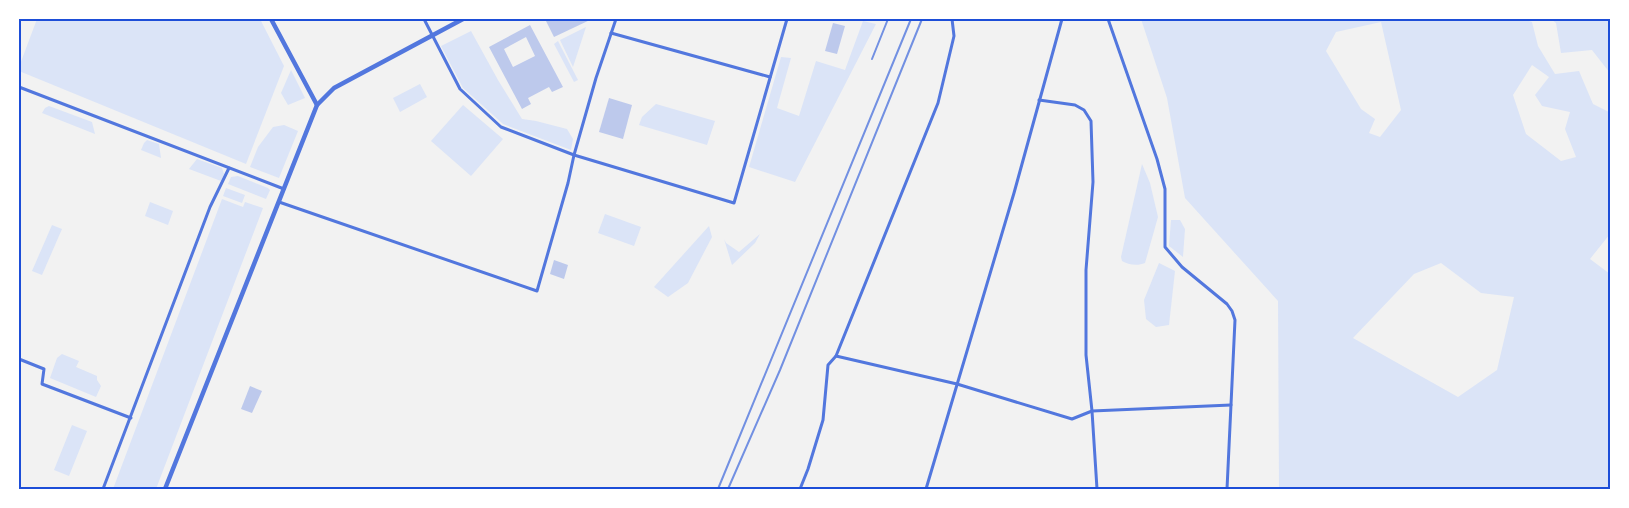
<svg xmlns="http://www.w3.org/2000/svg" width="1629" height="508" viewBox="0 0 1629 508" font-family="Manrope,sans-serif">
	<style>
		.green { fill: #dbe4f7; fill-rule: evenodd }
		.building { fill: #bdc9ec; fill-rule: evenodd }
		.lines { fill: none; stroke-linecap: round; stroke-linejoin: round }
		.minor { stroke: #5277de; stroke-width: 3 }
		.tertiary { stroke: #5277de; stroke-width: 4.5 }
		.rail { stroke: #7290e2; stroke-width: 2 }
		.neatline { fill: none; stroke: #1d4ed8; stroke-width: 2 }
	</style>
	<rect width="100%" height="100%" fill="#f2f2f2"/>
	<g class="green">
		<path d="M37 19H260L284 66 246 164 19 71V67Z"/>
		<path d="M1141 19H1522L1532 22 1538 46 1555 74 1579 71 1593 104 1609 112 1610 111V234L1590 259 1610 274V489H1279L1278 301 1185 198 1167 98ZM1381 22 1401 110 1380 137 1369 133 1375 119 1361 109 1326 51 1336 32ZM1532 65 1549 77 1535 95 1542 106 1570 112 1565 129 1576 157 1561 161 1526 134 1513 95ZM1441 263 1481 293 1514 297 1497 370 1458 397 1353 338 1414 274Z"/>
		<path d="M1551 19H1610V73L1592 50 1561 53 1556 23Z"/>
		<path d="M863 21 876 24 795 182 749 167 781 57 791 58 777 108 799 116 816 61 845 70Z"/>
		<path d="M586 27 573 67 560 40Z"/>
		<path d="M471 31 498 80 522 119 536 121 567 129 573 139 571 150 503 124 463 88 441 46Z"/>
		<path d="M558 41 578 80 574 82 554 44Z"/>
		<path d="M291 70 305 98 288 105 281 93Z"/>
		<path d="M420 84 427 97 400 112 393 98Z"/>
		<path d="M656 104 715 121 707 145 639 125 642 117Z"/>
		<path d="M463 105 503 139 471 176 431 141Z"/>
		<path d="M49 106 92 122 95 134 42 113 45 108Z"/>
		<path d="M284 125 298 131 279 178 250 167 258 147 273 127Z"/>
		<path d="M147 140 159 144 161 158 141 150 144 143Z"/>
		<path d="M197 159 222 168 224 174 221 181 189 169Z"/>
		<path d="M1142 164 1150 183 1158 217 1145 263C1138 266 1128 265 1122 261L1121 257Z"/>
		<path d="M238 176 268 188 270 190 266 199 228 184 231 177Z"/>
		<path d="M226 188 245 195 242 203 223 196Z"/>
		<path d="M222 199 243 207 245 202 263 208 156 489H113Z"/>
		<path d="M150 202 173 211 168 225 145 216Z"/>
		<path d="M605 214 641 227 634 246 598 233Z"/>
		<path d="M1171 220H1180L1185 229 1183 257 1169 246Z"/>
		<path d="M52 225 62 229 42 275 32 271Z"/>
		<path d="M709 226 712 237 688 283 668 297 654 287Z"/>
		<path d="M760 234 755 243 732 265 724 239 726 243 739 252Z"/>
		<path d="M1159 263 1175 271 1169 325 1156 327 1146 319 1144 300Z"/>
		<path d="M62 354 79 361 76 367 97 376V380L101 386 96 397 50 378 57 358Z"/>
		<path d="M72 425 87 431 69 476 54 470Z"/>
	</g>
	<g class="building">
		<path d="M545 19H592L554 37Z"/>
		<path d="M833 23 845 26 837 54 825 51Z"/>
		<path d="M530 25 563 87 552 92 549 87 528 98 531 104 522 109 489 47ZM526 37 535 56 513 67 504 49Z"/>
		<path d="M609 98 632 105 623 139 599 132Z"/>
		<path d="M554 260 568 265 564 279 550 274Z"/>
		<path d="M250 386 262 391 252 413 241 409Z"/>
	</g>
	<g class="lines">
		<g class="minor">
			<path d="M424 19 460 89 501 127 574 155 734 203 787 19"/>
			<path d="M1108 19 1157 159 1165 189V247L1182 267 1227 304 1232 311 1235 320 1227 489"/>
			<path d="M611 33 770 77"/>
			<path d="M19 87 284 189"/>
			<path d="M1039 100 1075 105 1084 110 1091 121 1093 182 1086 270V355L1092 411 1097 489"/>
			<path d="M279 202 537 291 568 183 574 155 596 78 616 19"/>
			<path d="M836 356 957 384 1072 419 1092 411 1231 405"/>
			<path d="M19 359 44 369 42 384 131 418"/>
			<path d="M103 489 210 207 229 168"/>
			<path d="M800 489 808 469 823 420 828 365 836 356 938 103 954 36 952 19"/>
			<path d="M926 489 1014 193 1062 19"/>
		</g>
		<g class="tertiary">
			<path d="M271 19 317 105"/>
			<path d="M165 489 317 105 334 88 463 19"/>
		</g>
		<g class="rail">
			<path d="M872 59 888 19"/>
			<path d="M718 489 911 19"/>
			<path d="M728 489 780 370 922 19"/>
		</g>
	</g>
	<rect width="1629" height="508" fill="none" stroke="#ffffff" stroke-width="40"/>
	<rect x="20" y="20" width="1589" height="468" class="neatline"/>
</svg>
